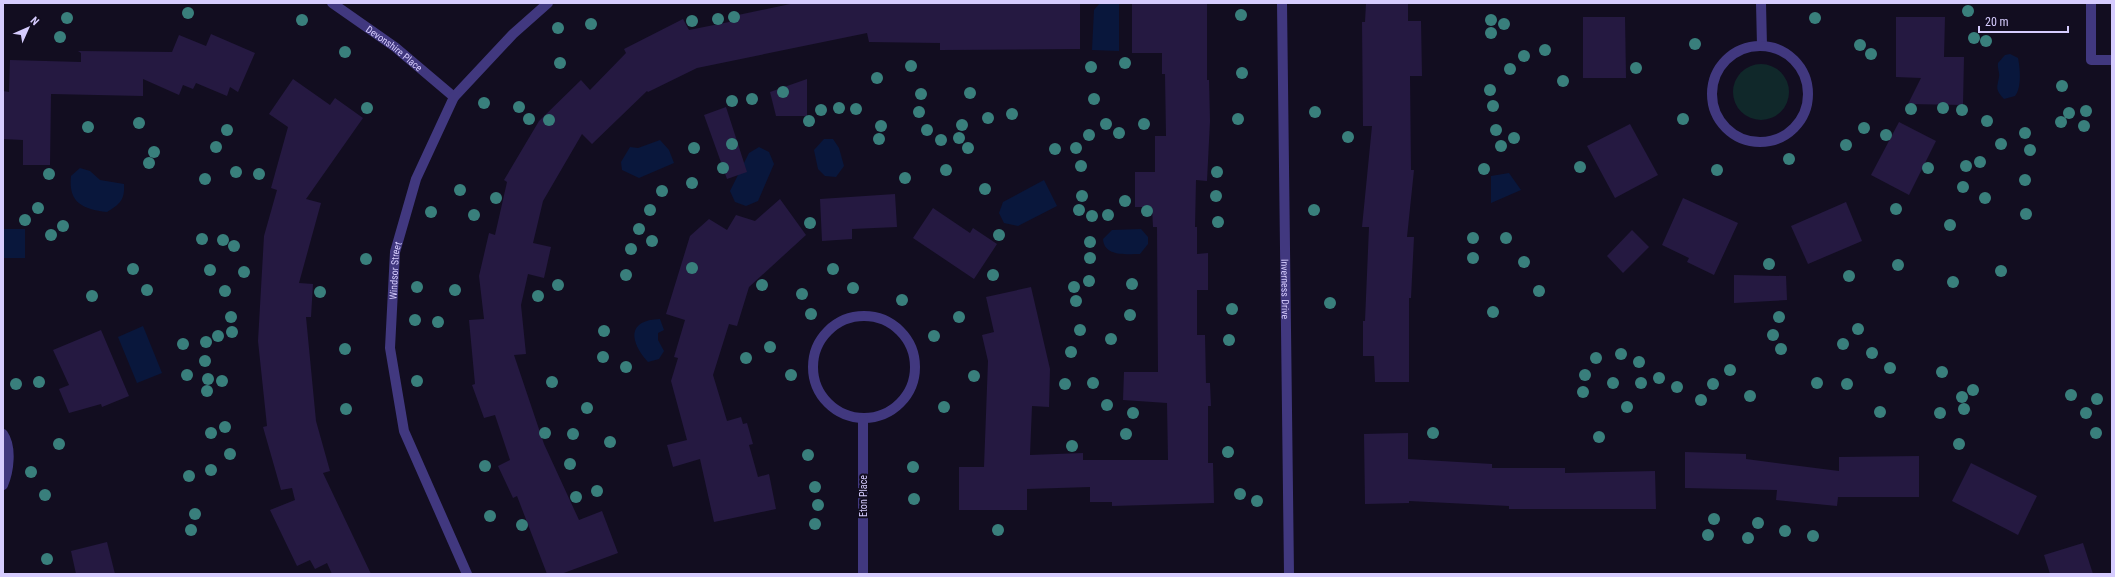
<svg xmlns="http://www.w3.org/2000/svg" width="2115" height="577" viewBox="0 0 2115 577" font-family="'Roboto Condensed',sans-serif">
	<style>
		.green { fill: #10282a }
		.water { fill: #09173c }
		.building { fill: #251941 }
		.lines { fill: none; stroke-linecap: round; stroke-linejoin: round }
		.service { stroke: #41387f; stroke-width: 10 }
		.minor { stroke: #41387f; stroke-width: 10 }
		.tree { fill: #397f7c }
		.labels { text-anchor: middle; stroke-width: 4; stroke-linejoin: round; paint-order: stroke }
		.street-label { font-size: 10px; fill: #d6ccfe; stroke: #120d20 }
	</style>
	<rect width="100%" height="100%" fill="#120d20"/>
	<circle class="green" cx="1761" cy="92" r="28"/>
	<g class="water">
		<path d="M1100 3H1119V51L1092 50 1094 10Z"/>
		<path d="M2010 54 2018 58C2020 67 2022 88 2015 96L2004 99C1995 89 1997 88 1999 77 2000 73 1997 68 1998 63L2005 55Z"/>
		<path d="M824 139H833L839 148 844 166 836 177 825 176 818 169 814 150Z"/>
		<path d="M660 140 669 150 674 163 639 178 622 170 621 162 630 147 638 148Z"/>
		<path d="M759 147 769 152 774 164 758 201 746 206 735 202 730 191 749 153Z"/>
		<path d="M80 168 90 171 100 180 124 184C125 200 120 204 107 212 83 209 68 203 71 176Z"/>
		<path d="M1509 173 1521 190 1491 203V176Z"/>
		<path d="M1044 180 1057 206 1018 226 1004 223 999 213 1003 202Z"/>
		<rect x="3" y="229" width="22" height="29"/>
		<path d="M1141 229 1148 237V244L1140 254C1127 254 1104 257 1103 239L1112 230Z"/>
		<path d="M660 319 664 330 658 333V340L664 351 659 359 648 362C630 342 626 320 660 319Z"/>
		<path d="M143 326 162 373 137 383 118 337Z"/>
	</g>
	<g class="building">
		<path d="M795 3 1080 4V49L940 50V43L869 42 867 33 697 68 648 92 647 91 592 144 582 134 543 201 533 243 551 247 544 278 528 274 521 305 526 354 514 355 544 444 579 520 602 511 618 553 561 574H547L517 496 513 498 498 466 510 460 495 415 484 418 472 385 475 384 469 320 484 319 479 276 489 233 495 235 507 182 504 180 539 121 581 80 590 90 626 53 624 49 683 19 689 30 739 20 738 15Z"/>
		<path d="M1132 3H1207V80H1209L1210 121 1207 181 1196 180 1195 227H1197V254L1208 253V290H1197V335H1205L1206 383H1210L1211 406H1208V463H1213L1214 503 1112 506V502H1090V487L1027 489V510H959V467H984L988 361 982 335 994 332 986 297 1031 287 1050 369 1049 407 1032 406 1030 455 1083 453V460H1168L1167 403 1123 400 1124 372H1158L1157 227H1153L1152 207H1135V172H1155V136H1166L1165 74H1162V53H1132Z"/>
		<path d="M1366 3H1408V21H1421L1422 76H1410L1411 170H1414L1407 237H1414L1411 298H1409V382H1375L1374 356H1363V321H1365L1369 227H1362L1372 126H1363L1362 22H1365Z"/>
		<path d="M1583 17H1625L1626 78H1583Z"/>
		<path d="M1896 17H1945L1944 57H1964L1963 105 1908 104 1921 78 1896 77Z"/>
		<path d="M211 34 255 53 238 92 230 87 227 96 196 83 193 89 183 85 179 95 143 79V96L51 94 50 165H23V140L3 139V91L9 92 10 60 81 62V53L78 51 172 52 179 35 206 46Z"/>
		<path d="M293 79 330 105 335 98 363 118 306 199 321 203 299 283 313 284 311 317H306L316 421 330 471 323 473 371 574H332L327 563 315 569 310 560 297 566 270 510 295 500 292 488 281 490 263 427 267 426 258 341 264 236 277 190 271 188 288 127 269 114Z"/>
		<path d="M807 79V116H776L770 92Z"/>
		<path d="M726 107 747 172 727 179 704 115Z"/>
		<path d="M1899 122 1936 141 1909 195 1871 175Z"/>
		<path d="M1630 124 1658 175 1615 198 1587 146Z"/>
		<path d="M895 194 897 227 852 229V239L822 241 820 199Z"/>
		<path d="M1683 198 1738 223 1714 275 1687 262 1689 258 1662 245Z"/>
		<path d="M780 199 806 235 749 287 737 326 729 324 713 375 727 421 741 417 743 424 747 423 753 444 749 445 758 477 769 474 776 509 714 522 700 459 673 467 667 445 687 440 671 381 678 358 674 357 685 320 666 314 690 236 709 219 727 230 736 215 755 221Z"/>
		<path d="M1846 202 1862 241 1808 264 1791 226Z"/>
		<path d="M933 208 970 233 973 228 997 244 974 279 913 238Z"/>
		<path d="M1632 230 1649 247 1623 273 1607 256Z"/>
		<path d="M1734 275 1786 276 1787 300 1734 303Z"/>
		<path d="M101 330 129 396 102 407 101 404 69 413 59 389 69 385 53 350Z"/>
		<path d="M1408 433V459L1492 464V468H1565V473L1655 471 1656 509H1509V506L1409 501V503L1365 504 1364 434Z"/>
		<path d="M1685 452 1746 454V459L1839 471V457L1919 456V497H1838L1837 506 1776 500 1777 490 1685 488Z"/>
		<path d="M1971 463 2037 496 2018 535 1952 501Z"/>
		<path d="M107 542 115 574H76L71 551Z"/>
		<path d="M2083 543 2093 574H2050L2044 555Z"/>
	</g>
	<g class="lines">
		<path class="service" d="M2091 3V60H2112"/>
		<g class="minor">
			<path id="s1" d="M332 3 395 47 454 97"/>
			<path id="s2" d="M1282 3 1289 574"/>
			<path d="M1761 3 1762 46"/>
			<circle cx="1760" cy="94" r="48"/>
			<circle cx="864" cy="367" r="51"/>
			<path d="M863 419V574"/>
			<path d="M3 434C12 447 9 471 3 485"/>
			<path id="s3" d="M467 574 404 431 390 348 395 252 416 179 454 97 513 34 548 3"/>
		</g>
	</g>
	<g class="tree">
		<circle cx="1968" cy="11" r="6"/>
		<circle cx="188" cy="13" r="6"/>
		<circle cx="1241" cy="15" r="6"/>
		<circle cx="734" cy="17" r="6"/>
		<circle cx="67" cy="18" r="6"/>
		<circle cx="1815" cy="18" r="6"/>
		<circle cx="718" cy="19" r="6"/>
		<circle cx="302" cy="20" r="6"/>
		<circle cx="1491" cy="20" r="6"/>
		<circle cx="692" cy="21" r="6"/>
		<circle cx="591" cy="24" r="6"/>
		<circle cx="1504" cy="24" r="6"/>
		<circle cx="558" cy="28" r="6"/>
		<circle cx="1491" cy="33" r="6"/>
		<circle cx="60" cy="37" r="6"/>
		<circle cx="1974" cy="38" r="6"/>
		<circle cx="1986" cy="41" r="6"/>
		<circle cx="1695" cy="44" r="6"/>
		<circle cx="1860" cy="45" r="6"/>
		<circle cx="1545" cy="50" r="6"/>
		<circle cx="345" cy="52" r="6"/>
		<circle cx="1871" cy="54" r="6"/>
		<circle cx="1524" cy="56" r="6"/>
		<circle cx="560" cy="63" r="6"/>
		<circle cx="1125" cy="63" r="6"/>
		<circle cx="911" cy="66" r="6"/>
		<circle cx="1091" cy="67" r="6"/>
		<circle cx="1636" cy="68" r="6"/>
		<circle cx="1510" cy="69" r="6"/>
		<circle cx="1242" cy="73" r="6"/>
		<circle cx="877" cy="78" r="6"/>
		<circle cx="1563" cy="81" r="6"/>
		<circle cx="2062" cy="86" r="6"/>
		<circle cx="1490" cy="90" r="6"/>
		<circle cx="783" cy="92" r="6"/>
		<circle cx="970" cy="93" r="6"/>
		<circle cx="921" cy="94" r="6"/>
		<circle cx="752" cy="99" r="6"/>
		<circle cx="1094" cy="99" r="6"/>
		<circle cx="732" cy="101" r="6"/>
		<circle cx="484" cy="103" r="6"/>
		<circle cx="1493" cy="106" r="6"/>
		<circle cx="519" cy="107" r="6"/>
		<circle cx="367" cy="108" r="6"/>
		<circle cx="839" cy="108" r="6"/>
		<circle cx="1943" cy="108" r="6"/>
		<circle cx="856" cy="109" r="6"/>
		<circle cx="1911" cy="109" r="6"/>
		<circle cx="821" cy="110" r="6"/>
		<circle cx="1962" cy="110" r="6"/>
		<circle cx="2086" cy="111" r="6"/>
		<circle cx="919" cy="112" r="6"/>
		<circle cx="1315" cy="112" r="6"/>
		<circle cx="2069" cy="113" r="6"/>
		<circle cx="1012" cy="114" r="6"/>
		<circle cx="988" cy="118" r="6"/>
		<circle cx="529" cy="119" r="6"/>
		<circle cx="1238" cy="119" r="6"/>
		<circle cx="1683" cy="119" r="6"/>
		<circle cx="549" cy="120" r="6"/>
		<circle cx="809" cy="121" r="6"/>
		<circle cx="1987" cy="121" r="6"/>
		<circle cx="2061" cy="122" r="6"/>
		<circle cx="139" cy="123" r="6"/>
		<circle cx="1106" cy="124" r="6"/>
		<circle cx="1144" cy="124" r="6"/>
		<circle cx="962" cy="125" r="6"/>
		<circle cx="881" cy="126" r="6"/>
		<circle cx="2084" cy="126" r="6"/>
		<circle cx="88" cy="127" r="6"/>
		<circle cx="1864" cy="128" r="6"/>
		<circle cx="227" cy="130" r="6"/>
		<circle cx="927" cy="130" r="6"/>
		<circle cx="1496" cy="130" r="6"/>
		<circle cx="1119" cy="133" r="6"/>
		<circle cx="2025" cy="133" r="6"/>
		<circle cx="1089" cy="135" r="6"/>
		<circle cx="1886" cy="135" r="6"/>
		<circle cx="1348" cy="137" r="6"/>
		<circle cx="959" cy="138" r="6"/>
		<circle cx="1514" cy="138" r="6"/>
		<circle cx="879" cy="139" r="6"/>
		<circle cx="941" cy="140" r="6"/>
		<circle cx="732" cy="144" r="6"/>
		<circle cx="2001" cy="144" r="6"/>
		<circle cx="1846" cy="145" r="6"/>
		<circle cx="1501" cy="146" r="6"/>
		<circle cx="216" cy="147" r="6"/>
		<circle cx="694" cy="148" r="6"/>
		<circle cx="968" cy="148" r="6"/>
		<circle cx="1076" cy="148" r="6"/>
		<circle cx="1055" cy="149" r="6"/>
		<circle cx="2030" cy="150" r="6"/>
		<circle cx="154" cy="152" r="6"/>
		<circle cx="1789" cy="159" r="6"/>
		<circle cx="1980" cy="162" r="6"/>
		<circle cx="149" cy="163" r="6"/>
		<circle cx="1081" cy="166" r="6"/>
		<circle cx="1966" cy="166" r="6"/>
		<circle cx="1580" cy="167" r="6"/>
		<circle cx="723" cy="168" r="6"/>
		<circle cx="1928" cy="168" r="6"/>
		<circle cx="1484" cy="169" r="6"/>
		<circle cx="946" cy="170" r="6"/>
		<circle cx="1717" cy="170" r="6"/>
		<circle cx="236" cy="172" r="6"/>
		<circle cx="1217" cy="172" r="6"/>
		<circle cx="49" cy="174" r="6"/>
		<circle cx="259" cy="174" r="6"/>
		<circle cx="905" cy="178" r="6"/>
		<circle cx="205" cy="179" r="6"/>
		<circle cx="2025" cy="180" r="6"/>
		<circle cx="692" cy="183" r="6"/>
		<circle cx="1963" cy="187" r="6"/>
		<circle cx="985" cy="189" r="6"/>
		<circle cx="460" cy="190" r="6"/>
		<circle cx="662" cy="191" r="6"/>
		<circle cx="1082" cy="196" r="6"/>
		<circle cx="1216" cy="196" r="6"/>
		<circle cx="496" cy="198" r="6"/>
		<circle cx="1985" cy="198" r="6"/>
		<circle cx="1125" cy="201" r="6"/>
		<circle cx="38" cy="208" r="6"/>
		<circle cx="1896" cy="209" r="6"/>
		<circle cx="650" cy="210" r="6"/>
		<circle cx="1079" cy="210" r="6"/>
		<circle cx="1314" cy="210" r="6"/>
		<circle cx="1147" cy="211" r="6"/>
		<circle cx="431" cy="212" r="6"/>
		<circle cx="2026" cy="214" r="6"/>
		<circle cx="474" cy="215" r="6"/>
		<circle cx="1108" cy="215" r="6"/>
		<circle cx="1092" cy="216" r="6"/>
		<circle cx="25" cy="220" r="6"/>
		<circle cx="1218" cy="222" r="6"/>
		<circle cx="810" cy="223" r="6"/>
		<circle cx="1950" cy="225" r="6"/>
		<circle cx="63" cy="226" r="6"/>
		<circle cx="639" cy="229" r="6"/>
		<circle cx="51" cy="235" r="6"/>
		<circle cx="999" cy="235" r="6"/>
		<circle cx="1473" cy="238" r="6"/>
		<circle cx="1506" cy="238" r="6"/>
		<circle cx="202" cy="239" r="6"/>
		<circle cx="223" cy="240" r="6"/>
		<circle cx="652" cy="241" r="6"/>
		<circle cx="1090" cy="242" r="6"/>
		<circle cx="234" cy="246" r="6"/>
		<circle cx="631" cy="249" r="6"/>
		<circle cx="1090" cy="258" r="6"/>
		<circle cx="1473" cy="258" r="6"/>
		<circle cx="366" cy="259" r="6"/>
		<circle cx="1524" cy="262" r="6"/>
		<circle cx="1769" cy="264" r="6"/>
		<circle cx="1898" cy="265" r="6"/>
		<circle cx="692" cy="268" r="6"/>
		<circle cx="133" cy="269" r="6"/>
		<circle cx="833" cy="269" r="6"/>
		<circle cx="210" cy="270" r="6"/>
		<circle cx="2001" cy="271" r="6"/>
		<circle cx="244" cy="272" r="6"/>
		<circle cx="626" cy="275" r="6"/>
		<circle cx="993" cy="275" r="6"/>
		<circle cx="1849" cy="276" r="6"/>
		<circle cx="1089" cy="281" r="6"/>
		<circle cx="1953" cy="282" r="6"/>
		<circle cx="1132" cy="284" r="6"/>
		<circle cx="558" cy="285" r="6"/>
		<circle cx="762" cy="285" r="6"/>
		<circle cx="417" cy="287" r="6"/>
		<circle cx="1074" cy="287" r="6"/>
		<circle cx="853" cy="288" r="6"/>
		<circle cx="147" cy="290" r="6"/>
		<circle cx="455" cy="290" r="6"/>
		<circle cx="225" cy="291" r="6"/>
		<circle cx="1539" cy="291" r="6"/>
		<circle cx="320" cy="292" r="6"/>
		<circle cx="802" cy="294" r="6"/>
		<circle cx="92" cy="296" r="6"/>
		<circle cx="538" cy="296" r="6"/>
		<circle cx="902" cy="300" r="6"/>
		<circle cx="1076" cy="301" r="6"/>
		<circle cx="1330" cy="303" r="6"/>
		<circle cx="1232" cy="309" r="6"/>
		<circle cx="1493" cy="312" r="6"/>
		<circle cx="811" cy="314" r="6"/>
		<circle cx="1130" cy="315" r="6"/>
		<circle cx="231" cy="317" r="6"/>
		<circle cx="959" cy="317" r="6"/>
		<circle cx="1779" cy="317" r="6"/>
		<circle cx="415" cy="320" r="6"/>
		<circle cx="438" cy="322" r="6"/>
		<circle cx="1858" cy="329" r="6"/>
		<circle cx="1080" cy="330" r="6"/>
		<circle cx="604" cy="331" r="6"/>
		<circle cx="232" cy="332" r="6"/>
		<circle cx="1773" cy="335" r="6"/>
		<circle cx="218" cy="336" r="6"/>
		<circle cx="934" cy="336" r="6"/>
		<circle cx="1111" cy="339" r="6"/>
		<circle cx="1229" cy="340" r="6"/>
		<circle cx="206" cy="342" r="6"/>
		<circle cx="183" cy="344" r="6"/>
		<circle cx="1843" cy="344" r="6"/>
		<circle cx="770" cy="347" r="6"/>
		<circle cx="345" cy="349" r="6"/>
		<circle cx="1781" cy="349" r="6"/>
		<circle cx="1071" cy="352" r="6"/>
		<circle cx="1872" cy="353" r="6"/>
		<circle cx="1621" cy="354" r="6"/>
		<circle cx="603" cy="357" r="6"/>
		<circle cx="746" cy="358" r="6"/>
		<circle cx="1596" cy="358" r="6"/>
		<circle cx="205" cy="361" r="6"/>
		<circle cx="1639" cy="362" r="6"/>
		<circle cx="626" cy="367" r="6"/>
		<circle cx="1890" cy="368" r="6"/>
		<circle cx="1730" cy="370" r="6"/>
		<circle cx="1942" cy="372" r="6"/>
		<circle cx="187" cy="375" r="6"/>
		<circle cx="791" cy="375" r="6"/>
		<circle cx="1585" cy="375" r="6"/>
		<circle cx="974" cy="376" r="6"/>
		<circle cx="1659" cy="378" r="6"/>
		<circle cx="208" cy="379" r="6"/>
		<circle cx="222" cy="381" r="6"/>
		<circle cx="417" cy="381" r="6"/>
		<circle cx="39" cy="382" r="6"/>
		<circle cx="552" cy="382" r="6"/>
		<circle cx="1093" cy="383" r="6"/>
		<circle cx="1613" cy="383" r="6"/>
		<circle cx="1641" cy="383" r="6"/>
		<circle cx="1817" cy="383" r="6"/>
		<circle cx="16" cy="384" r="6"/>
		<circle cx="1065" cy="384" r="6"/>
		<circle cx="1713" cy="384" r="6"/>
		<circle cx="1847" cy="384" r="6"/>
		<circle cx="1677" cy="387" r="6"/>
		<circle cx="1973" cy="390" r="6"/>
		<circle cx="207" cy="391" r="6"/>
		<circle cx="1583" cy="392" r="6"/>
		<circle cx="2071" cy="395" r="6"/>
		<circle cx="1750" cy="396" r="6"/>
		<circle cx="1962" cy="397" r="6"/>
		<circle cx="2097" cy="399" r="6"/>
		<circle cx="1701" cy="400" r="6"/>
		<circle cx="1107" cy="405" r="6"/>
		<circle cx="944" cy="407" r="6"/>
		<circle cx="1627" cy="407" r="6"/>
		<circle cx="587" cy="408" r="6"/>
		<circle cx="346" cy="409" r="6"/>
		<circle cx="1964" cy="409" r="6"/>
		<circle cx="1880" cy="412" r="6"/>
		<circle cx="1133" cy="413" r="6"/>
		<circle cx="1940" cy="413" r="6"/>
		<circle cx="2086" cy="413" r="6"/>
		<circle cx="225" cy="427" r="6"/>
		<circle cx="211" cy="433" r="6"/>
		<circle cx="545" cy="433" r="6"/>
		<circle cx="1433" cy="433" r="6"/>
		<circle cx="2096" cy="433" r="6"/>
		<circle cx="573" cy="434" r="6"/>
		<circle cx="1126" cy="434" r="6"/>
		<circle cx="1599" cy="437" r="6"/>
		<circle cx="610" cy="442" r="6"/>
		<circle cx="59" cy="444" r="6"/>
		<circle cx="1959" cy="444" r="6"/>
		<circle cx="1072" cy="446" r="6"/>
		<circle cx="1228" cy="452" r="6"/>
		<circle cx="230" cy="454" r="6"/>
		<circle cx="808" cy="455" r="6"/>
		<circle cx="570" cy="464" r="6"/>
		<circle cx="485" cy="466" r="6"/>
		<circle cx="913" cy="467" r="6"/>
		<circle cx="211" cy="470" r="6"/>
		<circle cx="31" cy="472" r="6"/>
		<circle cx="189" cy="476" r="6"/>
		<circle cx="815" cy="487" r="6"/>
		<circle cx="597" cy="491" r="6"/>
		<circle cx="1240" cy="494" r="6"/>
		<circle cx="45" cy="495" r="6"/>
		<circle cx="576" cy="497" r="6"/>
		<circle cx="914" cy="499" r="6"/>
		<circle cx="1257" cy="501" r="6"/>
		<circle cx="818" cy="505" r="6"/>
		<circle cx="195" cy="514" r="6"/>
		<circle cx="490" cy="516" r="6"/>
		<circle cx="1714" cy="519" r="6"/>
		<circle cx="1758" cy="523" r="6"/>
		<circle cx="815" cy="524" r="6"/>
		<circle cx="522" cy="525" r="6"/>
		<circle cx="191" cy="530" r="6"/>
		<circle cx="998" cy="530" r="6"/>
		<circle cx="1785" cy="531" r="6"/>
		<circle cx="1708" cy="535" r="6"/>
		<circle cx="1813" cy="536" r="6"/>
		<circle cx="1748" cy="538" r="6"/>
		<circle cx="47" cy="559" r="6"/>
	</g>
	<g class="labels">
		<g class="street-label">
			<text dy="4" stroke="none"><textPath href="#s1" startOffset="77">Devonshire Place</textPath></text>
			<text dy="4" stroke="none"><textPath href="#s3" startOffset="318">Windsor Street</textPath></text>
			<text dy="4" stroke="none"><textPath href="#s2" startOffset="286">Inverness Drive</textPath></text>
			<text transform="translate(863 496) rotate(-90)" y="4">Eton Place</text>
		</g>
	</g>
	<rect width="2115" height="577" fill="none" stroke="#d6ccfe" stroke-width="8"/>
	<g transform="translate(28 28) rotate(45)" stroke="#120d20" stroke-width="3" paint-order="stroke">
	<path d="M0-3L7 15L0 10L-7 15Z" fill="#d6ccfe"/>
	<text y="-6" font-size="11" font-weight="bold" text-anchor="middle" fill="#d6ccfe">N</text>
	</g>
	<path d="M1979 26v6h89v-6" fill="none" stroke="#d6ccfe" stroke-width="2"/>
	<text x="1985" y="26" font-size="12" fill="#d6ccfe" stroke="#120d20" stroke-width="3" paint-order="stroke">20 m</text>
</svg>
